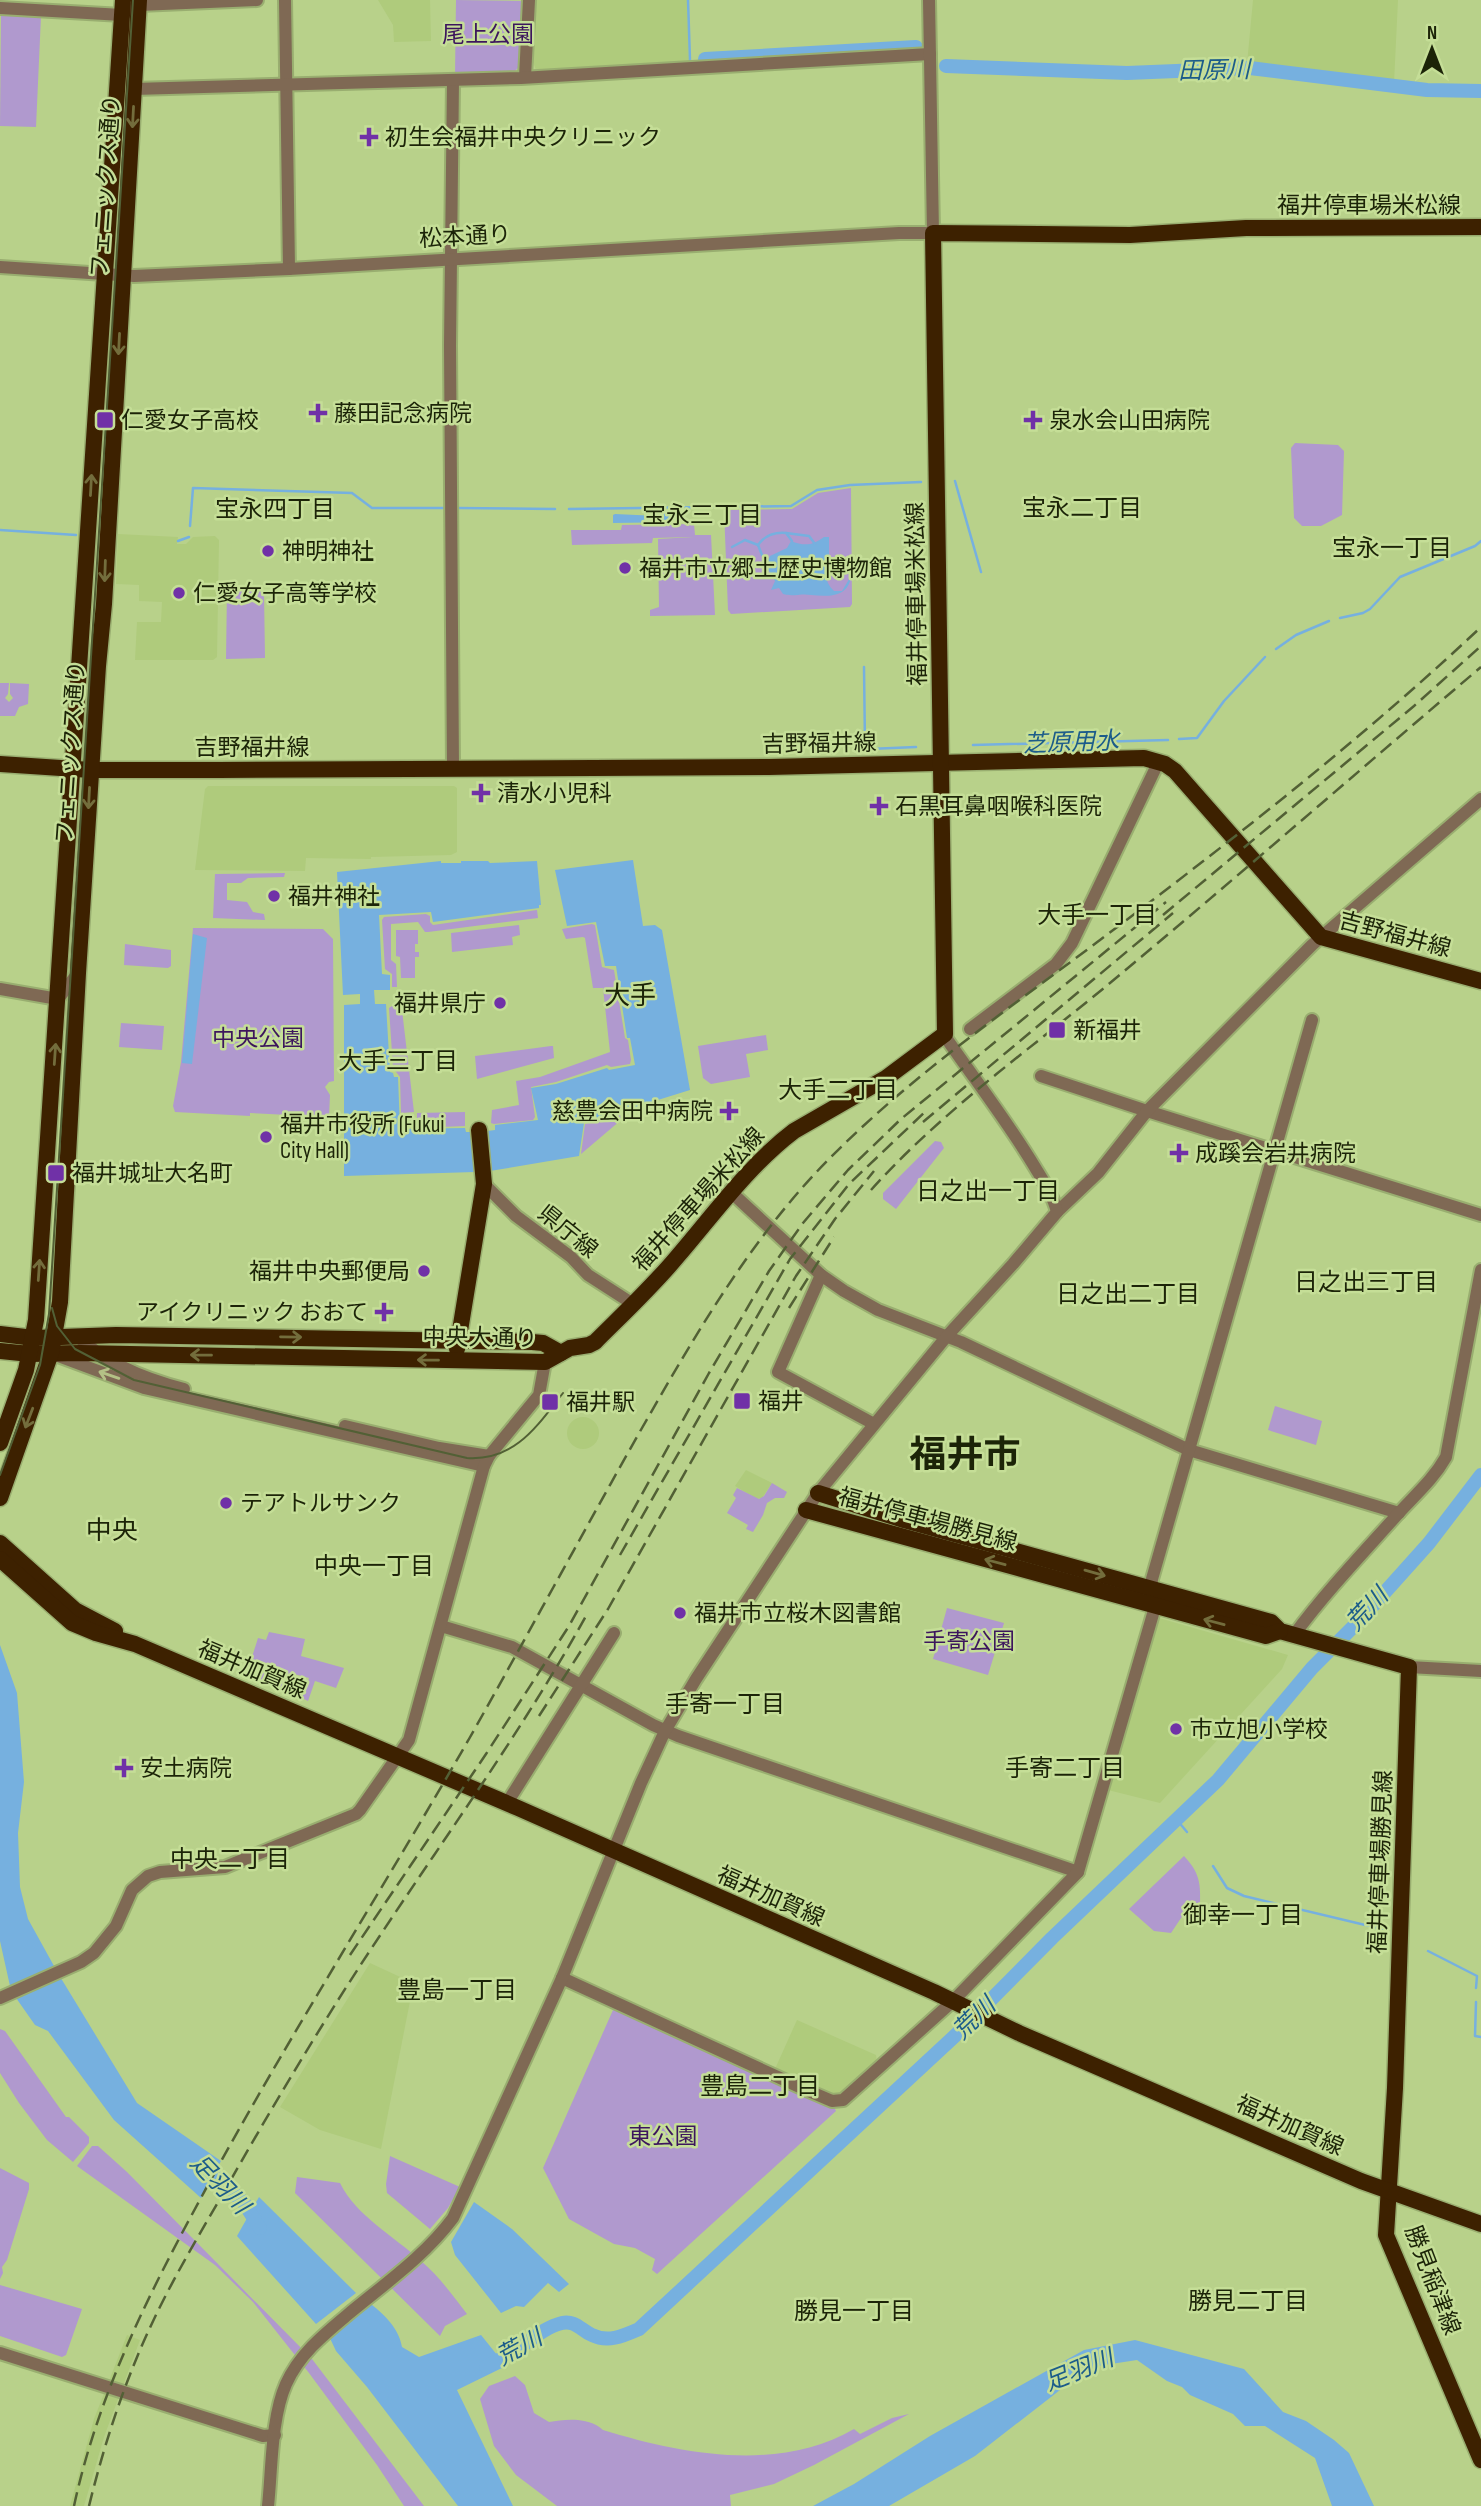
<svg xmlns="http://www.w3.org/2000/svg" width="1481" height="2506" viewBox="0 0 1481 2506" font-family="'Sofia Sans Condensed','Noto Sans JP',sans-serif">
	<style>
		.built { fill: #afcb7c }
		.green { fill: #b099ce }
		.water { fill: #76b0df }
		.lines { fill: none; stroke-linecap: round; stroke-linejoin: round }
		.stream { stroke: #76b0df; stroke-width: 2.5 }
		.river { stroke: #76b0df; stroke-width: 14 }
		.minor-casing { stroke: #99ae70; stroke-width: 16 }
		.major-casing { stroke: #99ae70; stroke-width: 19 }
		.minor { stroke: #7f6954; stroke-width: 12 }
		.major { stroke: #3d2100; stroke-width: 16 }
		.tram { stroke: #526035; stroke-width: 2 }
		.rail { stroke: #526035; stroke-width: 2.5; stroke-dasharray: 14 7; stroke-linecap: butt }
		.oneway { stroke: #736d3c }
		.oneway2 { stroke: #b4c186 }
		.poi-dot { fill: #7031a7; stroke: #c5de97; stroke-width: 2.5 }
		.labels { text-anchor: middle; stroke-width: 5; stroke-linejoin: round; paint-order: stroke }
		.park-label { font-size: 23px; fill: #3c155d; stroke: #c5de97 }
		.poi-label { font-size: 23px; fill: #1c2408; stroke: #c5de97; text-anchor: start }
		.street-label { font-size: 23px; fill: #1c2408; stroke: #c5de97 }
		.water-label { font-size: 24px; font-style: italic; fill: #1c5c8a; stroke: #c5de97 }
		.neighbourhood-label { font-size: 24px; fill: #1c2408; stroke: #c5de97 }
		.quarter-label { font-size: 26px; fill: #1c2408; stroke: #c5de97 }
		.town-label { font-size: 37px; font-weight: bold; fill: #1c2408; stroke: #c5de97 }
	</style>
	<rect width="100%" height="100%" fill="#b8d18a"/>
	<g class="built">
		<path d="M378 0H430L431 41 394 42 393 25Z"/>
		<path d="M536 0H687L689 61 536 70 533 62Z"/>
		<path d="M1253 0H1398L1394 83 1247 64Z"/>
		<path d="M118 534 178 537 177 544H186L193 537 215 536 219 540 217 657 213 660H135L137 622H161L162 602 139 601V585L116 584Z"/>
		<path d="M208 786H454L457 788V852L451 855 371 857V859L306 858 305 871 195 870 205 789Z"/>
		<circle cx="583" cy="1433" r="16"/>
		<path d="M746 1470 772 1483 762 1498 757 1499 735 1486Z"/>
		<path d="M1159 1618 1288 1655 1282 1669 1160 1803 1108 1790Z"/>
		<path d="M370 1963 411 1982 413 1986 381 2149 320 2130 280 2107Z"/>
		<path d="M797 2020 876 2055 877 2062 839 2095H835L775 2069Z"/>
		<path d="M127 2335 140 2340 104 2437 84 2506H70L94 2419Z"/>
	</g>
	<g class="green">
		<path d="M456 0 523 1 519 67 514 72 455 75Z"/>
		<path d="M1 13 41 16 36 127 0 126Z"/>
		<path d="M1295 443 1338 445 1344 451 1342 515 1321 526H1302L1294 518 1291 448Z"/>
		<path d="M851 488 852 604 850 607 731 614 728 610 724 510 792 509 818 493Z"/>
		<path d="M694 524 695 535H711L715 615 650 616V610L659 607 658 539 694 537 653 538 652 543 572 545 571 530H621L622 525Z"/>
		<path d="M258 588 264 594 265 658 226 659 227 589Z"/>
		<path d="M0 683H9L8 694 5 698 9 702 13 698 10 694V683L29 684 28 704 19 707 15 716H0Z"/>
		<path d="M285 873 284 877 248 878 241 883H227V900L247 902 253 912 264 914 265 920 213 918 215 874Z"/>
		<path d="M537 910 538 918 428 932H425L418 922 391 924V960L396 964 397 987H392V974L385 969 382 920 384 917 426 914 430 916V922L433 925Z"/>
		<path d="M592 924 595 925 602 967 614 970 625 1038 628 1040 631 1060 630 1064 611 1067 607 1065 556 1082 531 1087 535 1117 533 1120 494 1124 491 1123 492 1110 519 1105 516 1081 540 1077 610 1052 603 988H593L585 938 583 937 566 939 562 929Z"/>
		<path d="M519 925 520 935 512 937 513 945 452 952 451 933Z"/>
		<path d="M193 928 323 929 333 939 334 1081 329 1082 325 1087 330 1095 329 1117 250 1113V1116L175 1112 173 1106 181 1062Z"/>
		<path d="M396 930H418V944H415V952H419V957H415V978H401L400 957 396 956Z"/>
		<path d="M125 944 171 950V966L168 968 124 965Z"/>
		<path d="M392 1006H399L402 1010 414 1112 401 1113 400 1077 393 1068 389 1008Z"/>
		<path d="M121 1023 164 1026 162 1050 119 1047Z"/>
		<path d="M766 1035 768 1050 746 1054 750 1077 711 1084 703 1078 698 1046Z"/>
		<path d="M551 1046H553L554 1058 477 1079 475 1056Z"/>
		<path d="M465 1112V1126L417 1128V1113Z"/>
		<path d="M620 1114 621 1120 581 1154 585 1124Z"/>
		<path d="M935 1141 941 1142 944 1148 896 1209 883 1199V1193Z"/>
		<path d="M1275 1406 1322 1421 1316 1445 1268 1430Z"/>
		<path d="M772 1483 787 1492 784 1498H775L767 1503 763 1515 753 1532 746 1529 748 1525 727 1513 736 1498 733 1495 737 1488 759 1499 764 1496Z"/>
		<path d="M947 1608 1004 1623 988 1675 933 1659Z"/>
		<path d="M269 1632 305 1639 301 1656 344 1668 336 1688 315 1681 308 1701 302 1698 309 1678 294 1674 287 1693 246 1676 258 1638 266 1640Z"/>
		<path d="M1184 1856C1203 1876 1200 1888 1200 1914L1185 1912 1171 1933 1154 1931 1129 1909Z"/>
		<path d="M619 2009 833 2105 836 2111 657 2274 652 2270 655 2259 635 2248 614 2244 569 2219 543 2168 613 2010Z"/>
		<path d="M0 2029 5 2031 66 2117H69L89 2137V2143L73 2162 47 2140 19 2103 0 2073Z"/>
		<path d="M92 2146H98L127 2172 312 2359 424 2506H404L377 2465 309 2373 253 2302 215 2265 77 2166Z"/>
		<path d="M390 2156 460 2187 448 2208 430 2229 387 2193 386 2184Z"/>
		<path d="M0 2168 29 2183V2189L7 2260 2 2267 3 2273 0 2279Z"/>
		<path d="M297 2177 340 2183C356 2216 394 2236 421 2261 439 2276 453 2296 467 2314L445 2326 440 2336 295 2193Z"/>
		<path d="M0 2285 82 2309 66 2355 62 2357 0 2336Z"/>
		<path d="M515 2376 525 2385 534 2413 549 2422C566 2419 589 2417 603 2430 681 2454 779 2473 854 2429L860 2434 892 2418 909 2414 814 2465 774 2484 730 2495 731 2506H557L516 2475 494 2446 480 2399 489 2386Z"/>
	</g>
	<g class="water">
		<path d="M659 513H681L684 516V522L613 523V515L615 514 658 516Z"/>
		<path d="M824 537H829V557H825C825 571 824 582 834 591H842L851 576C849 597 829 597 811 595 801 593 793 597 783 594L779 588 771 590 775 581 766 566 770 556 787 548 791 541C804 546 812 546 824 537Z"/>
		<path d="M633 860 643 926 655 925 662 930 690 1090 584 1123 579 1156 490 1171 487 1131 495 1130V1125L538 1120 531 1088 556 1084 607 1068 609 1070 635 1065 630 1038H627L616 966H605L596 922 567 926 555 870Z"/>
		<path d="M441 861V863H461V861H488L490 863 537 861 541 905H539V908L433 922 431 912 379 915 382 974 390 975V990H374L375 1004H386L390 1072 393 1073 394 1077H398L400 1129 465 1128 466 1132H472L475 1172 344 1176V1005L360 1004V994L343 995 337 872Z"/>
		<path d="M193 934 207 938 192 1064 182 1063Z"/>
		<path d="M0 1645 17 1693 24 1782 18 1833 20 1887 28 1919 54 1966 10 1986 0 1941Z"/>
		<path d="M59 1975 137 2103 221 2161 201 2198 114 2120 48 2031 35 2025 14 1995Z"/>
		<path d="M259 2197 356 2293 316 2324 237 2236Z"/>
		<path d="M474 2202 512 2229 569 2284 559 2292 548 2283 524 2307 516 2306 501 2313 455 2255 451 2242Z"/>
		<path d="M368 2302C383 2313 399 2328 402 2347L419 2357 481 2335 506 2366 457 2390 513 2506H458L367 2387 336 2351 328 2334Z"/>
		<path d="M1135 2340 1244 2369 1283 2412 1306 2421 1334 2440 1349 2453 1374 2506H1332L1315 2458 1265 2426H1245L1233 2414 1190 2395 1182 2387 1167 2381 1137 2360 1098 2366 1060 2390 975 2456 889 2506H813L854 2484 930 2436 1084 2350Z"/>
	</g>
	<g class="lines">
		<g class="stream">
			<path d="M688 0 690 60"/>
			<path d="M955 481 981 572"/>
			<path d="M457 508 555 509"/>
			<path d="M569 509 791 506 817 490 850 485 921 482"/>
			<path d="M190 526 193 488 352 493 372 508H447"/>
			<path d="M0 530 76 535"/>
			<path d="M786 533 809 536 815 544"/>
			<path d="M178 541 189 537"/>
			<path d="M758 545 762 555 768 560"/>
			<path d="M732 547 745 540 758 545C765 535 774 532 786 533L792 541"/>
			<path d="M1340 618 1363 613 1370 609 1400 577 1475 546 1481 541"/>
			<path d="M1276 649 1296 635 1329 621"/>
			<path d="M864 667 865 746 869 749 916 747"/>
			<path d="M1179 739 1197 738 1224 701 1265 657"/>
			<path d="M973 745 1168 740"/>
			<path d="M1177 1820 1187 1832"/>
			<path d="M1213 1866 1227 1888 1244 1896 1382 1929"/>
			<path d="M1428 1951 1477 1976 1476 1988"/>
			<path d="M1476 2002 1475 2036 1481 2037"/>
		</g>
		<g class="river">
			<path d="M705 59 916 47"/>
			<path d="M946 66 1127 73 1250 68 1427 90 1481 91"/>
			<path d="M201 2163 244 2203 260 2228"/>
			<path d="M486 2367C496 2361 506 2357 515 2351 530 2341 545 2327 562 2323 575 2320 581 2330 592 2335 608 2343 623 2336 639 2329L959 2032 1052 1938 1218 1780 1312 1668 1360 1620 1429 1543 1481 1475"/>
		</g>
		<defs>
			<g id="minor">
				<path d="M285 0 289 269"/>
				<path d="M0 8 122 15 139 5 257 0"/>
				<path d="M525 77 529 0"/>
				<path d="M453 80 450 346 453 768"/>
				<path d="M134 89 521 78 930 54"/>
				<path d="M0 267 134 276 289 269 899 233H933L929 0"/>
				<path d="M0 989 58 999 78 973"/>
				<path d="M970 1029 1056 964 1072 943 1159 761"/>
				<path d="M1041 1076 1147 1111 1481 1215"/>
				<path d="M484 1184 516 1216 571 1257 588 1275 633 1304"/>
				<path d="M732 1193 821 1275 844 1291 878 1310 961 1342 1189 1450 1399 1513"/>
				<path d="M1057 1212 1098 1173 1147 1111 1312 945 1481 799"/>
				<path d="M821 1275 778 1372 874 1424"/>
				<path d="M76 1335C106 1364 145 1379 184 1389"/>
				<path d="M58 1356 144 1388 484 1466"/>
				<path d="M345 1426 439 1448 489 1456"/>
				<path d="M441 1626 512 1647 653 1725 678 1736 1078 1872"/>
				<path d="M1294 1635C1325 1593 1362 1554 1397 1515 1415 1495 1433 1480 1446 1457L1481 1270"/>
				<path d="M1409 1667 1481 1671"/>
				<path d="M507 1803 614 1633"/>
				<path d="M562 1978 804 2089 832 2101 843 2100 953 2001 1078 1872 1155 1607 1151 1593 1152 1579 1312 1020"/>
				<path d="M0 1998 81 1962 94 1953 116 1926 132 1890 148 1876 160 1872 225 1867 356 1814 360 1810 409 1740 484 1466 489 1456 539 1395 545 1362"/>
				<path d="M0 2353 263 2436 275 2435"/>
				<path d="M268 2506C272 2469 271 2418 286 2384 299 2355 322 2336 346 2316 383 2285 424 2257 453 2218L562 1978 641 1783 665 1731 696 1679 818 1493 947 1336 1013 1264 1057 1212C1053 1196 1044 1182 1036 1169 1008 1122 975 1080 944 1035"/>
			</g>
			<g id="major">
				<path d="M0 764 91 770H219L769 767 1144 758 1165 764 1175 771 1321 937 1481 981"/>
				<path d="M0 1334 34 1338 116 1335 532 1342 543 1343 561 1353"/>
				<path d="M457 1349 484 1184 479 1130"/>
				<path d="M0 1351 30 1354 80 1353 545 1362 570 1348 589 1345 595 1342C623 1314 652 1287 677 1257 714 1214 749 1165 794 1131L886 1078 945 1034 933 233 1130 235 1246 228 1481 227"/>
				<path d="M0 1443 26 1370 36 1320 123 0"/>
				<path d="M818 1493 904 1520 1271 1622 1280 1631 1409 1667 1395 2088 1386 2235 1481 2460"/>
				<path d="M0 1498 51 1353 60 1302 78 973 98 666 104 604 139 0"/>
				<path d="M806 1510 1266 1636 1280 1631"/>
				<path d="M0 1543 75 1610 115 1631"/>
				<path d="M0 1559 72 1623 96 1633 135 1644 518 1808 934 1992 1019 2033 1361 2181 1481 2224"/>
			</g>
		</defs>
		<use href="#minor" class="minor-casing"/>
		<use href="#major" class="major-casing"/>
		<use href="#minor" class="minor"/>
		<use href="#major" class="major"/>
		<g class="tram">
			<path d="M52 1308 57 1326 75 1349 134 1380 467 1458C515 1461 537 1426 563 1393"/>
			<path d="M0 1475 40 1365 49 1314 133 0"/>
		</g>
		<g class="rail">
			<path d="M1163 915 1414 706 1481 646"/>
			<path d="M923 1122 1173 913"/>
			<path d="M871 1190C942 1111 1029 1050 1110 983 1235 879 1357 772 1481 667"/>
			<path d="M789 1308 834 1237"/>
			<path d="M620 1555 790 1259 849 1184 928 1109"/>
			<path d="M539 1716 608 1609 796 1276 835 1219 874 1171"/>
			<path d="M350 1955 486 1754 569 1626 709 1373 769 1271 803 1223 848 1170 901 1119 1166 902"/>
			<path d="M74 2506C98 2395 148 2295 202 2196 286 2041 381 1892 469 1739 526 1638 581 1536 638 1435 694 1337 750 1239 829 1159 911 1076 1007 1010 1100 940 1231 841 1361 740 1481 627"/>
			<path d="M89 2506C105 2441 126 2377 155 2317 177 2271 204 2227 229 2183 278 2097 328 2013 383 1931 452 1827 525 1726 586 1616"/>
		</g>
	</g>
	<defs><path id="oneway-shaft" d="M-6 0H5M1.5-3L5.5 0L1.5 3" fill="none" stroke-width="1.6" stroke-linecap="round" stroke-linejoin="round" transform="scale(1.75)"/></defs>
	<g class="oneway">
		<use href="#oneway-shaft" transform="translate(133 117) rotate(93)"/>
		<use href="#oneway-shaft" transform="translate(119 344) rotate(93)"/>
		<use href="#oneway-shaft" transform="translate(91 485) rotate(-87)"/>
		<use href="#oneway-shaft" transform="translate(105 571) rotate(92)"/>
		<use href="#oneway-shaft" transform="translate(89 798) rotate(93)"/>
		<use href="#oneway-shaft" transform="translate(55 1054) rotate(-86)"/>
		<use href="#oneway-shaft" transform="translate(39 1270) rotate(-86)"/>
		<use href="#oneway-shaft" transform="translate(291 1337) rotate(1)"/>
		<use href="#oneway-shaft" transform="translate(201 1355) rotate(-179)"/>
		<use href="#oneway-shaft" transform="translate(428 1360) rotate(-179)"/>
		<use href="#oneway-shaft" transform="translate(29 1418) rotate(111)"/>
		<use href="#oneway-shaft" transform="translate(995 1562) rotate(-165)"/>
		<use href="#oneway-shaft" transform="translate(1095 1573) rotate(16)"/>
		<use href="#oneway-shaft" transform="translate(1214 1622) rotate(-165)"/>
	</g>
	<use class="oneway2" href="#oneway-shaft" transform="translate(109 1375) rotate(-161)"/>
	<g class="poi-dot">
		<path d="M365.5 126.5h7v7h7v7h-7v7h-7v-7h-7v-7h7z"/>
		<path d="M314.5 402.5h7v7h7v7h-7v7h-7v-7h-7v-7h7z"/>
		<rect x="96" y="411" width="18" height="18" rx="3.5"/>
		<path d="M1029.5 409.5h7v7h7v7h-7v7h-7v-7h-7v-7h7z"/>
		<circle cx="268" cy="551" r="7"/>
		<circle cx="625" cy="568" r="7"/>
		<circle cx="179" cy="593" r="7"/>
		<path d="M477.5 782.5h7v7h7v7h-7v7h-7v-7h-7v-7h7z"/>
		<path d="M875.5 795.5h7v7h7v7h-7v7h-7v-7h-7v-7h7z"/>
		<circle cx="274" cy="896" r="7"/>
		<circle cx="500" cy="1003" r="7"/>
		<rect x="1048" y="1021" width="18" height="18" rx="3.5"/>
		<path d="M725.5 1100.5h7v7h7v7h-7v7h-7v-7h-7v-7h7z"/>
		<circle cx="266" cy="1137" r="7"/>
		<path d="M1175.5 1142.5h7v7h7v7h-7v7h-7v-7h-7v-7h7z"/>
		<rect x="47" y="1164" width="18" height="18" rx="3.5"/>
		<circle cx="424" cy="1271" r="7"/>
		<path d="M380.5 1301.5h7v7h7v7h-7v7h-7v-7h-7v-7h7z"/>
		<rect x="733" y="1392" width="18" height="18" rx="3.5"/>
		<rect x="541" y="1393" width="18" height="18" rx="3.5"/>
		<circle cx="226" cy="1503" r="7"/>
		<circle cx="680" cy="1613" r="7"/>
		<circle cx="1176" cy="1729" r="7"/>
		<path d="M120.5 1757.5h7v7h7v7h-7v7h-7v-7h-7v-7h7z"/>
	</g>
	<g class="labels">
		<g class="park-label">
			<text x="488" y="42">尾上公園</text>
			<text x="258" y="1046">中央公園</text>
			<text x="969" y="1649">手寄公園</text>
			<text x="663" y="2144">東公園</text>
		</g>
		<g class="poi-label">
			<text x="385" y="145">初生会福井中央クリニック</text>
			<text x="334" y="421">藤田記念病院</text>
			<text x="121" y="428">仁愛女子高校</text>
			<text x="1049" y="428">泉水会山田病院</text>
			<text x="282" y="559">神明神社</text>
			<text x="639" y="576">福井市立郷土歴史博物館</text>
			<text x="193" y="601">仁愛女子高等学校</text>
			<text x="497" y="801">清水小児科</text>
			<text x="895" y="814">石黒耳鼻咽喉科医院</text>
			<text x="288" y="904">福井神社</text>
			<text x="486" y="1011" text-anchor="end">福井県庁</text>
			<text x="1073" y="1038">新福井</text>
			<text x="713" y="1119" text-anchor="end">慈豊会田中病院</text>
			<text x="280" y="1132">福井市役所 (Fukui<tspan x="280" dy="26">City Hall)</tspan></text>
			<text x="1195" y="1161">成蹊会岩井病院</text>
			<text x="72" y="1181">福井城址大名町</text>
			<text x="410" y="1279" text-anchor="end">福井中央郵便局</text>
			<text x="368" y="1320" text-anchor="end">アイクリニック おおて</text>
			<text x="758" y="1409">福井</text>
			<text x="566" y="1410">福井駅</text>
			<text x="240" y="1511">テアトルサンク</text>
			<text x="694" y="1621">福井市立桜木図書館</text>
			<text x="1190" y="1737">市立旭小学校</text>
			<text x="140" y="1776">安土病院</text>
		</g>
		<g class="street-label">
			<text transform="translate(105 186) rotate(-86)" y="8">フェニックス通り</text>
			<text x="1369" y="213">福井停車場米松線</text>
			<text transform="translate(465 236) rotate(-3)" y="8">松本通り</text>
			<text transform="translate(916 594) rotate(-91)" y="8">福井停車場米松線</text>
			<text transform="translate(819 743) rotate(-1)" y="8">吉野福井線</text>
			<text x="252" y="755">吉野福井線</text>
			<text transform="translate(70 752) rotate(-86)" y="8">フェニックス通り</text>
			<text transform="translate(1395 934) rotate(15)" y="8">吉野福井線</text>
			<text transform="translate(698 1199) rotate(-48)" y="8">福井停車場米松線</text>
			<text transform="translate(568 1231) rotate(39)" y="8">県庁線</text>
			<text transform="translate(480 1337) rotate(1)" y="8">中央大通り</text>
			<text transform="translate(928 1519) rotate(15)" y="8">福井停車場勝見線</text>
			<text transform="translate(252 1669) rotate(23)" y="8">福井加賀線</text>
			<text transform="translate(1380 1862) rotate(-88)" y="8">福井停車場勝見線</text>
			<text transform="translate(771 1896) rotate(24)" y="8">福井加賀線</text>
			<text transform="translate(1290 2125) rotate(24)" y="8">福井加賀線</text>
			<text transform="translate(1433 2280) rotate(69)" y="8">勝見稲津線</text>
		</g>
		<g class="water-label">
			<text transform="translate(1214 70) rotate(-1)" y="8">田原川</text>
			<text transform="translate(1071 742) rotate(-2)" y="8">芝原用水</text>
			<text transform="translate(1367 1609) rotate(-47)" y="8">荒川</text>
			<text transform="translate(974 2018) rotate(-44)" y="8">荒川</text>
			<text transform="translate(220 2184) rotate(46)" y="8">足羽川</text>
			<text transform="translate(519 2347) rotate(-29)" y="8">荒川</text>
			<text transform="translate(1079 2370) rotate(-22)" y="8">足羽川</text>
		</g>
		<g class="neighbourhood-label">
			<text x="1082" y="516">宝永二丁目</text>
			<text x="275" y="517">宝永四丁目</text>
			<text x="702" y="523">宝永三丁目</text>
			<text x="1392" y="556">宝永一丁目</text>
			<text x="1097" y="923">大手一丁目</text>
			<text x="398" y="1069">大手三丁目</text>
			<text x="838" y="1098">大手二丁目</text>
			<text x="988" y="1199">日之出一丁目</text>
			<text x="1366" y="1290">日之出三丁目</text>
			<text x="1128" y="1302">日之出二丁目</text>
			<text x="374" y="1574">中央一丁目</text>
			<text x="725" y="1712">手寄一丁目</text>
			<text x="1065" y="1776">手寄二丁目</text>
			<text x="230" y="1867">中央二丁目</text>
			<text x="1243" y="1923">御幸一丁目</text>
			<text x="457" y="1998">豊島一丁目</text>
			<text x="760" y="2094">豊島二丁目</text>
			<text x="1248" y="2309">勝見二丁目</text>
			<text x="854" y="2319">勝見一丁目</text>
		</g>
		<g class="quarter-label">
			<text x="630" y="1004">大手</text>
			<text x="112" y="1539">中央</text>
		</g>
		<g class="town-label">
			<text x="965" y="1467">福井市</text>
		</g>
	</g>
	<g transform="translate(1432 49)" stroke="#c5de97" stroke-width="5" paint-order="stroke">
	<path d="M0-5L12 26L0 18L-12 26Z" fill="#1c2408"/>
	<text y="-10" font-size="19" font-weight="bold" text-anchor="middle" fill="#1c2408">N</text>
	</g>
</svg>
